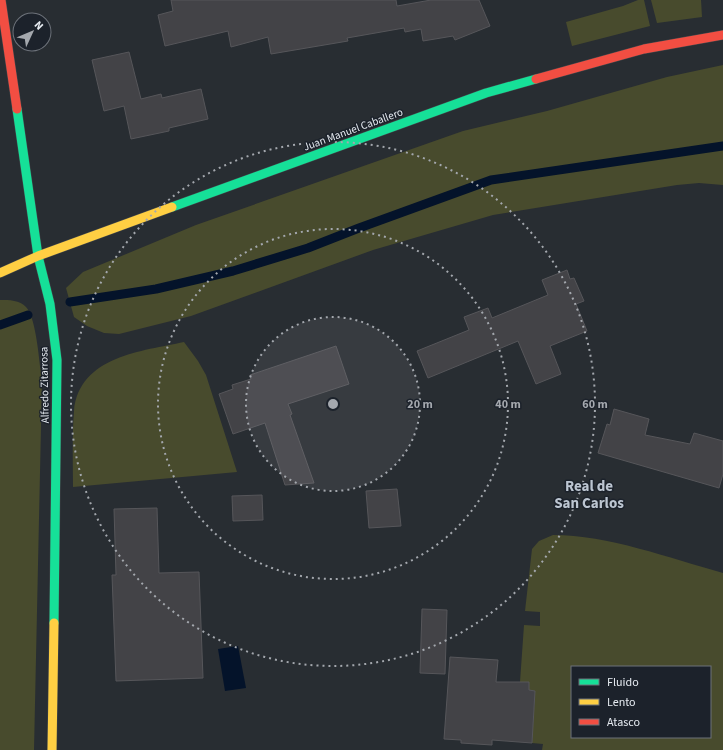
<svg xmlns="http://www.w3.org/2000/svg" width="723" height="750" viewBox="0 0 723 750" font-family="'Source Sans 3',sans-serif">
	<style>
		.green { fill: #484b2d; fill-rule: evenodd }
		.water { fill: #04132a }
		.lines { fill: none; stroke-linecap: round; stroke-linejoin: round }
		.stream { stroke: #04132a; stroke-width: 9 }
		.building { fill: #434347; stroke: #56565a }
		.fast-casing { stroke: #43484c; stroke-width: 10 }
		.slow-casing { stroke: #43484c; stroke-width: 10 }
		.jam-casing { stroke: #43484c; stroke-width: 10 }
		.fast { stroke: #16e098; stroke-width: 9 }
		.slow { stroke: #ffcf43; stroke-width: 9 }
		.jam { stroke: #f24e42; stroke-width: 9 }
		.ring { fill: none; stroke: #a4a8ae; stroke-width: 2; stroke-dasharray: 2 4 }
		.labels { text-anchor: middle; stroke-width: 3; stroke-linejoin: round; paint-order: stroke }
		.street-label { font-size: 11px; fill: #e6ebf1; stroke: #1c222b }
		.district-label { font-size: 15px; font-weight: bold; fill: #bcc5d1; stroke: #1c222b }
		.centre { fill: #a4a8ae; stroke: #1c222b; stroke-width: 2 }
		.ring-label { font-size: 12px; text-anchor: middle; font-weight: bold; fill: #a4a8ae; stroke: #1c222b; stroke-width: 3; stroke-linejoin: round; paint-order: stroke }
	</style>
	<rect width="100%" height="100%" fill="#282d32"/>
	<g class="green">
		<path d="M638 0H644L650 26 572 46 566 22 623 6Z"/>
		<path d="M651 0H701L702 17 657 23Z"/>
		<path d="M723 65V185L699 183 677 185 493 215 373 250 191 316 119 334 104 333 87 326 74 317 66 288 83 272 196 225 463 131 547 111 667 77Z"/>
		<path d="M0 300C9 300 20 300 26 307 37 319 39 364 42 380L34 750H0Z"/>
		<path d="M184 342 198 361 206 375 237 472 73 487C73 462 72 436 74 411 79 356 143 351 184 342Z"/>
		<path d="M553 535C608 535 669 558 723 573V750H542L543 744 532 743 535 691 529 690 520 682 524 625 540 626V612L525 611 532 549 539 541ZM572 667H710V737H572Z"/>
	</g>
	<path class="water" d="M238 646 246 688 225 691 218 649Z"/>
	<g class="lines">
		<g class="stream">
			<path d="M70 302 156 289 233 271 308 248 359 228 491 180 723 146"/>
			<path d="M0 325 28 315"/>
		</g>
	</g>
	<g class="building">
		<path d="M171 0H396L397 6 431 0H479L490 26 455 40 453 36 423 41 421 29 405 32 404 28 347 38 348 41 271 54 268 37 231 47 228 31 165 46 158 15 173 11Z"/>
		<path d="M129 52 141 99 161 94 162 98 201 89 208 119 169 128V131L131 139 124 106 104 111 92 60Z"/>
		<path d="M567 270 570 279 574 278 584 301 576 304 587 331 550 346 561 374 536 384 518 341 428 378 417 351 469 330 464 317 488 308 492 318 548 295 542 280Z"/>
		<path d="M336 346 349 384 288 404 292 414 290 415 314 483 285 485 265 423 233 434 219 394 233 389 232 385 251 379 250 375Z"/>
		<path d="M614 409 649 419 645 435 690 444 694 433 723 441V474L719 488 598 453 607 424 610 425Z"/>
		<path d="M397 489 401 526 369 528 366 491Z"/>
		<path d="M262 495 263 520 233 521 232 496Z"/>
		<path d="M157 508 159 573 199 572 203 678 116 681 112 575H116L114 509Z"/>
		<path d="M422 609 447 610 445 674 420 673Z"/>
		<path d="M450 657 498 660 496 682H529V690L535 691 532 743 492 740V745L461 743V740L444 739Z"/>
	</g>
	<g class="lines">
		<defs>
			<g id="fast">
				<path d="M17 109 38 256 50 304 57 360 54 623"/>
				<path d="M172 207 486 93 536 79"/>
			</g>
			<g id="slow">
				<path d="M0 273 38 256 172 207"/>
				<path d="M52 750 54 623"/>
			</g>
			<g id="jam">
				<path d="M1 0 17 109"/>
				<path d="M536 79 644 49 723 35"/>
			</g>
		</defs>
		<use href="#fast" class="fast-casing"/>
		<use href="#slow" class="slow-casing"/>
		<use href="#jam" class="jam-casing"/>
		<use href="#fast" class="fast"/>
		<use href="#slow" class="slow"/>
		<use href="#jam" class="jam"/>
	</g>
	<circle cx="333" cy="404" r="87" fill="#a4a8ae" fill-opacity=".12"/>
	<g class="ring">
		<circle cx="333" cy="404" r="87"/>
		<circle cx="333" cy="404" r="175"/>
		<circle cx="333" cy="404" r="262"/>
	</g>
	<g class="labels">
		<g class="street-label">
			<text transform="translate(353 129) rotate(-20)" y="4">Juan Manuel Caballero</text>
			<text transform="translate(44 385) rotate(-91)" y="4">Alfredo Zitarrosa</text>
		</g>
		<g class="district-label">
			<text x="589" y="491">Real de<tspan x="589" dy="17">San Carlos</tspan></text>
		</g>
	</g>
	<circle cx="333" cy="404" r="6" class="centre"/>
	<g class="ring-label">
		<text x="420" y="408">20 m</text>
		<text x="508" y="408">40 m</text>
		<text x="595" y="408">60 m</text>
	</g>
	<rect x="571" y="666" width="140" height="72" fill="#1c222b" stroke="#6d727a"/>
	<rect x="579" y="679" width="20" height="6" fill="#16e098" stroke="#6d727a"/>
	<text x="607" y="686" font-size="12" fill="#e6ebf1">Fluido</text>
	<rect x="579" y="699" width="20" height="6" fill="#ffcf43" stroke="#6d727a"/>
	<text x="607" y="706" font-size="12" fill="#e6ebf1">Lento</text>
	<rect x="579" y="719" width="20" height="6" fill="#f24e42" stroke="#6d727a"/>
	<text x="607" y="726" font-size="12" fill="#e6ebf1">Atasco</text>
	<g transform="translate(32 32) rotate(46)"><circle r="19" fill="#1c222b" stroke="#6d727a"/>
	<path d="M0-3L7 15L0 10L-7 15Z" fill="#a4a8ae"/>
	<text y="-6" font-size="11" font-weight="bold" text-anchor="middle" fill="#e6ebf1">N</text>
	</g>
</svg>
